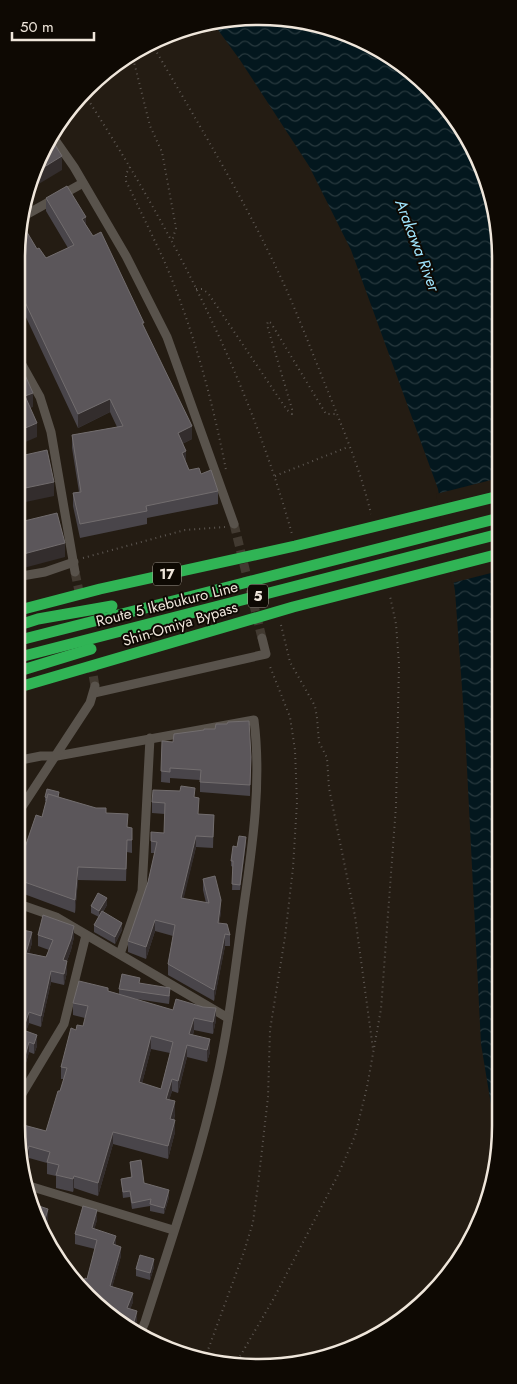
<svg xmlns="http://www.w3.org/2000/svg" width="517" height="1384" viewBox="0 0 517 1384" font-family="Jost,sans-serif">
	<style>
		.water { fill: url(#water-waves) }
		.pier { fill: #241c13 }
		.lines { fill: none; stroke-linecap: round; stroke-linejoin: round }
		.street-tunnel { stroke: #423a31; stroke-width: 9; stroke-dasharray: 9 4.5; stroke-linecap: butt }
		.path { stroke: #5e5853; stroke-width: 2; stroke-dasharray: 1 4; stroke-linecap: butt }
		.street { stroke: #59534c; stroke-width: 9 }
		.fast { stroke: #30b455; stroke-width: 11 }
		.wall { fill: #49454a; fill-rule: evenodd }
		.shaded-wall { fill: #332d2d }
		.building { fill: #5b565a; stroke: #726d6e; fill-rule: evenodd }
		.labels { text-anchor: middle; stroke-width: 4; stroke-linejoin: round; paint-order: stroke }
		.shield { fill: #0e0903; stroke: #aca49a; stroke-width: 1 }
		.shield-label { font-size: 14px; font-weight: bold; fill: #efe6db }
		.street-label { font-size: 15px; fill: #efe6db; stroke: #0e0903 }
		.water-label { font-size: 16px; font-style: italic; fill: #a1e6ff; stroke: #0e0903 }
		.rim { fill: none; stroke: #efe6db; stroke-width: 2.5 }
	</style>
	<defs>
		<pattern id="water-waves" width="16" height="10" patternUnits="userSpaceOnUse" patternTransform="scale(1.25)"><rect width="16" height="10" fill="#03171e"/><path d="M0 5q4-4 8 0t8 0" fill="none" stroke="#28393e"/></pattern>
	</defs>
	<rect width="100%" height="100%" fill="#241c13"/>
	<path class="water" d="M227 18 321 25 393 57 440 99 476 152 499 227 501 1125 495 1173 496 1135 481 1044 465 729 455 591 438 489 351 250 309 166 240 60 213 23Z"/>
	<path class="pier" d="M499 478V571L452 583 436 494Z"/>
	<g class="lines">
		<g class="street-tunnel">
			<path d="M234 524 262 638"/>
			<path d="M75 572 80 596"/>
			<path d="M91 663 95 686"/>
		</g>
		<g class="path">
			<path d="M152 44C193 115 236 185 272 259 293 301 309 345 327 389 343 429 361 471 371 514"/>
			<path d="M132 54 150 126 162 152 176 228 172 241"/>
			<path d="M85 95C173 231 248 377 292 534"/>
			<path d="M130 167 126 174V181C138 206 150 231 162 256 192 324 212 398 226 470"/>
			<path d="M196 289H202L208 293 287 410 292 414V409L267 325 268 321 271 323 326 414H337"/>
			<path d="M275 476 348 447"/>
			<path d="M83 558 185 530 225 527"/>
			<path d="M281 625 290 662 315 706 317 718 319 742 327 758 329 788 355 916 373 1049"/>
			<path d="M205 1358 244 1252 253 1222 258 1185 268 1097 270 1030 285 937 293 868 297 802 295 750 290 717 269 664"/>
			<path d="M235 1365 274 1298 337 1177 355 1136 367 1087 381 1009 396 806 399 664 396 624 390 596"/>
		</g>
		<g class="street">
			<path d="M53 137 74 167 126 256 167 337 234 524"/>
			<path d="M22 217 83 183"/>
			<path d="M16 354 40 397 51 432 75 572"/>
			<path d="M16 577 45 572 74 562"/>
			<path d="M94 693 266 654 262 638"/>
			<path d="M16 761 41 756H57L254 720C262 784 252 849 243 912 235 969 229 1027 216 1083 198 1164 170 1243 145 1322L139 1336"/>
			<path d="M16 816 90 703 95 686"/>
			<path d="M16 903 56 917 228 1018"/>
			<path d="M120 954 142 891 150 738"/>
			<path d="M16 1104 64 1024 86 935"/>
			<path d="M26 1185 173 1230"/>
		</g>
		<g class="fast">
			<path d="M16 611 100 589 295 546 499 496"/>
			<path d="M16 626 38 619 112 606"/>
			<path d="M16 641 499 518"/>
			<path d="M16 658 499 534"/>
			<path d="M16 672 91 649"/>
			<path d="M16 688 293 607 499 554"/>
		</g>
	</g>
	<g class="wall">
		<path d="M46 198 86 225 144 327 192 439 182 444 186 462 189 470 201 474 218 491V504L147 518V524L80 538 73 506V493L79 492 72 448V435L117 427 110 412 78 428 16 296V258L37 249 46 258 68 248 46 211Z"/>
		<path d="M162 741 251 757 250 796 200 792V780L170 778V783L161 782Z"/>
		<path d="M59 796V797L106 813 128 827 132 828V853L127 852 126 881 78 880 75 913 16 891V857L21 859 42 817 46 801H45V797Z"/>
		<path d="M195 797 198 814 214 815 213 848 196 847 183 899 206 903 203 890V879L221 912 219 923 230 935V946H225L214 1001 168 975V964L173 936 155 931 146 959 128 952V941L148 882 155 853H151V841L164 833 165 814 152 813V802Z"/>
		<path d="M246 842 240 890H232L233 867 231 866V861L237 847Z"/>
		<path d="M107 905 103 912 122 930 115 944 94 932V925L99 917 91 913V906Z"/>
		<path d="M16 930 32 943 29 953 46 957 49 950 38 946V935L74 937 71 950 67 961V972L64 985 51 982 41 1027 29 1023 26 1031 37 1046 34 1054 29 1052 20 1084 16 1083Z"/>
		<path d="M140 983 170 995 169 1004 130 998 173 1010 216 1020 213 1034 194 1030 193 1035 210 1052 207 1062 187 1057 178 1093 172 1091 169 1100 175 1114 174 1120 175 1132 168 1159 113 1144 98 1196 74 1188 73 1192 56 1188V1176L47 1174V1163L29 1158 26 1169 23 1168 16 1126 46 1131 60 1091 64 1079H61V1067L76 1030 83 1026 85 1018 73 1015V1003L108 991 119 994V989ZM151 1049 170 1053 161 1089 142 1083Z"/>
		<path d="M130 1162 144 1183 169 1197 164 1214 150 1211V1206L132 1209 130 1197 123 1198 121 1179 131 1177Z"/>
		<path d="M97 1220 94 1229 116 1245 121 1256 112 1287 133 1302 130 1309 137 1320 134 1331 131 1330 82 1289 87 1279 95 1249 75 1244V1234Z"/>
		<path d="M154 1267 150 1280 136 1276V1269Z"/>
	</g>
	<g class="shaded-wall">
		<path d="M62 156V170L27 191 36 172Z"/>
		<path d="M86 217V230L82 219Z"/>
		<path d="M33 393V407L25 410V396Z"/>
		<path d="M110 399V412L78 428V414Z"/>
		<path d="M37 423V437L16 446V432Z"/>
		<path d="M192 426V439L178 446V433Z"/>
		<path d="M186 451V464L182 453Z"/>
		<path d="M54 482V496L16 504V490Z"/>
		<path d="M65 543V557L16 570V556Z"/>
		<path d="M196 836V847L181 910V898Z"/>
		<path d="M246 837V842L240 890V885Z"/>
		<path d="M78 867V880L75 913V900Z"/>
		<path d="M107 898V905L99 918V911Z"/>
		<path d="M221 900V912L218 934V923Z"/>
		<path d="M155 920V931L146 959V947Z"/>
		<path d="M122 923V930L115 944V937Z"/>
		<path d="M74 926V937L71 950 67 961V972L64 985 63 960Z"/>
		<path d="M32 932V943L26 964V953Z"/>
		<path d="M225 934V946L214 1001V990Z"/>
		<path d="M51 971V982L41 1027V1016Z"/>
		<path d="M216 1008V1020L213 1034V1022Z"/>
		<path d="M29 1012V1023L23 1041V1030Z"/>
		<path d="M194 1018V1030L189 1046V1034Z"/>
		<path d="M37 1035V1046L34 1054V1044Z"/>
		<path d="M151 1036V1049L139 1095V1082Z"/>
		<path d="M210 1039V1052L207 1062V1050Z"/>
		<path d="M29 1042V1052L20 1084V1074Z"/>
		<path d="M187 1045V1057L178 1093V1081Z"/>
		<path d="M172 1079V1091L166 1111V1099Z"/>
		<path d="M175 1101V1114L170 1131V1119Z"/>
		<path d="M175 1120V1132L168 1159V1146Z"/>
		<path d="M113 1132V1144L98 1196V1183Z"/>
		<path d="M29 1146V1158L26 1169V1156Z"/>
		<path d="M74 1176V1188L73 1192V1179Z"/>
		<path d="M34 1189V1203L32 1209 30 1203Z"/>
		<path d="M169 1190V1197L164 1214V1208Z"/>
		<path d="M48 1209V1222L45 1231 43 1226Z"/>
		<path d="M97 1210V1220L92 1238V1228Z"/>
		<path d="M116 1236V1246L113 1244Z"/>
		<path d="M121 1247V1256L110 1295V1286Z"/>
		<path d="M154 1259V1267L150 1280V1273Z"/>
		<path d="M133 1293V1302L127 1318V1308Z"/>
		<path d="M137 1311V1320L134 1331V1322Z"/>
	</g>
	<g class="building">
		<path d="M52 140 62 156 36 172Z"/>
		<path d="M67 186 86 217 82 219 93 236 101 232 144 323H142L192 426 178 433 186 451 182 453 189 470 199 468 201 474 211 470 218 491 146 506 147 511 80 524 73 493 81 492 72 435 123 426 110 399 78 414 16 283V258L21 222 37 249 39 248 46 258 74 245 46 198Z"/>
		<path d="M21 366 33 393 25 396 37 423 16 432V368Z"/>
		<path d="M47 450 54 482 16 490V457Z"/>
		<path d="M57 513 65 543 16 556V523Z"/>
		<path d="M249 721 251 757 250 785 200 782 201 770 170 768V772L161 771 162 741 173 742 174 734 204 730V729H215L216 724H227L228 722Z"/>
		<path d="M181 786 195 788 194 797 199 798 198 814 214 815 213 837 196 836 181 898 209 903 203 879 215 876 221 900 218 923 227 924 230 935 225 934 214 990 168 964 175 925 155 920 146 947 128 941 148 882 157 842 151 841V832L164 833 165 803 152 802 153 790 180 791Z"/>
		<path d="M47 789 59 792 58 797 48 794 47 798 45 797Z"/>
		<path d="M48 794 96 808H106V813L128 814 127 827 132 828V840H127L126 869 78 867 75 900 16 879V857L21 859 36 815 42 817Z"/>
		<path d="M239 836 246 837 240 885 232 884 233 861H231L233 846 237 847Z"/>
		<path d="M98 893 107 898 99 911 91 906Z"/>
		<path d="M102 911 122 923 115 937 94 925Z"/>
		<path d="M43 915 74 926 71 939 63 960 67 961 64 974 51 971 41 1016 29 1012 23 1030 37 1035 34 1044 29 1042 20 1074 16 1072V930L22 932 23 930 32 932 26 953 46 957 53 940 38 935Z"/>
		<path d="M122 974 140 978 139 983 170 988 169 996 119 989Z"/>
		<path d="M79 981 108 988V991L173 1010 176 999 203 1007 216 1008 213 1022 194 1018 189 1034 210 1039 207 1050 187 1045 178 1081 172 1079 166 1099 175 1101 170 1119 175 1120 168 1146 113 1132 98 1183 74 1176 73 1179 56 1175 59 1165 47 1162 50 1152 29 1146 26 1156 21 1155 16 1126V1123L46 1131 58 1091H60L67 1068 61 1067 71 1028 76 1030 77 1025 83 1026 88 1006 73 1003ZM151 1036 173 1042 161 1089 139 1082Z"/>
		<path d="M141 1160 144 1183 169 1190 164 1208 150 1204 151 1199 132 1203 130 1191 123 1192 121 1179 132 1177 130 1162Z"/>
		<path d="M26 1187 34 1189 30 1203 48 1209 43 1226 48 1228 47 1234 29 1204Z"/>
		<path d="M83 1206 97 1210 92 1228 116 1236 113 1244 121 1247 110 1286 133 1293 127 1308 137 1311 134 1322 120 1318V1321L82 1289 85 1278 87 1279 97 1240 75 1234Z"/>
		<path d="M140 1255 154 1259 150 1273 136 1269Z"/>
	</g>
	<g class="labels">
		<g class="shield">
			<rect x="153" y="562.5" width="28" height="23" rx="4"/>
			<rect x="248" y="584.5" width="20" height="23" rx="4"/>
		</g>
		<g class="shield-label">
			<text x="167" y="579">17</text>
			<text x="258" y="601">5</text>
		</g>
		<g class="street-label">
			<text transform="translate(167 604) rotate(-14)" y="5">Route 5 Ikebukuro Line</text>
			<text transform="translate(180 624) rotate(-17)" y="5">Shin-Omiya Bypass</text>
		</g>
		<g class="water-label">
			<text transform="translate(418 245) rotate(69)" y="6">Arakawa River</text>
		</g>
	</g>
	<path d="M0 0H517V1384H0ZM258 25H259A233 233 0 0 1 492 258V1126A233 233 0 0 1 259 1359H258A233 233 0 0 1 25 1126V258A233 233 0 0 1 258 25Z" fill="#0e0903" fill-rule="evenodd"/>
	<path class="rim" d="M258 25H259A233 233 0 0 1 492 258V1126A233 233 0 0 1 259 1359H258A233 233 0 0 1 25 1126V258A233 233 0 0 1 258 25Z"/>
	<path d="M12 32v8h82v-8" fill="none" stroke="#efe6db" stroke-width="2.5"/>
	<text x="20" y="32" font-size="15" fill="#efe6db" stroke="#0e0903" stroke-width="4" paint-order="stroke">50 m</text>
</svg>
